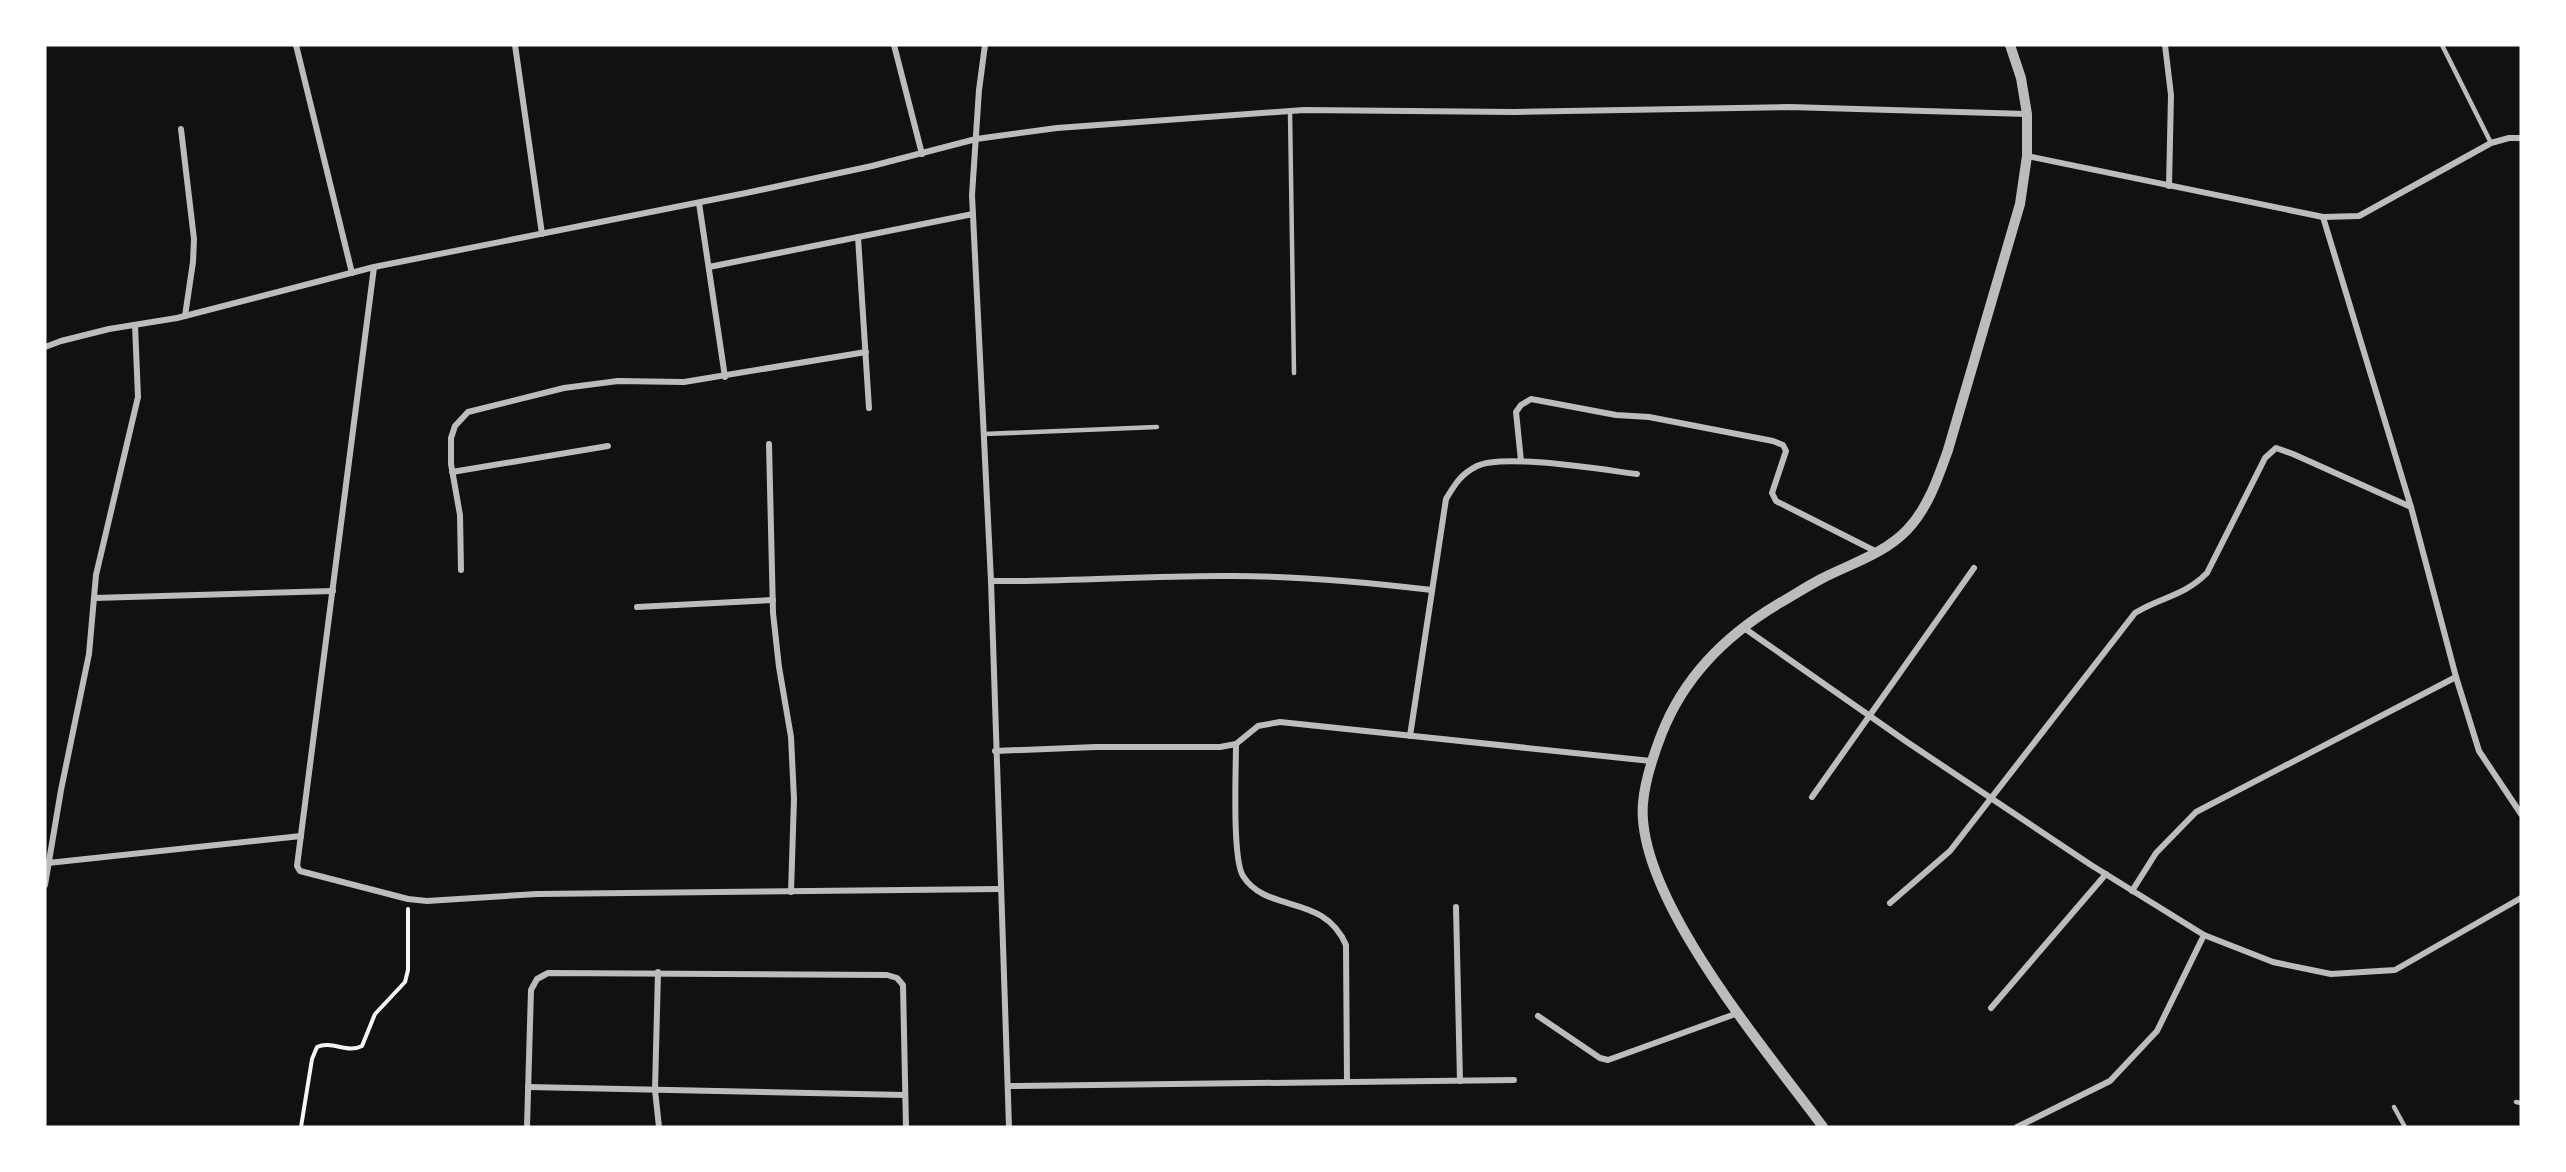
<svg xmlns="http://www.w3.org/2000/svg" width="2566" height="1172" viewBox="0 0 2566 1172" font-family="'Asap Condensed',sans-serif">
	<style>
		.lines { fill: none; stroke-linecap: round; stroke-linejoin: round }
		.path { stroke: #f5f5f5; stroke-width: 4 }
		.service { stroke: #bcbcbc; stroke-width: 4.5 }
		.minor { stroke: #bcbcbc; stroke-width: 6 }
		.tertiary { stroke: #bcbcbc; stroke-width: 10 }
	</style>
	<rect width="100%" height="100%" fill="#111"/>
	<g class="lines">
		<path class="path" d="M301 1127 312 1059 317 1047C332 1040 347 1054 362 1046L375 1014 405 982 408 970V909"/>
		<g class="service">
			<path d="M2442 45 2491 143"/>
			<path d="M1290 111 1294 373"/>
			<path d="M984 434 1157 427"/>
			<path d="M2516 1102 2521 1103"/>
			<path d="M2394 1107 2405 1127"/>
		</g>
		<g class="minor">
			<path d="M296 45 352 273"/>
			<path d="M515 45 542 234"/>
			<path d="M894 45 922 154"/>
			<path d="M985 45 979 90 972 195 991 581 1009 1127"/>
			<path d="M2165 45 2171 95 2169 186"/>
			<path d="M181 129 194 239 193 262 185 316"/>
			<path d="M2027 156 2323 217 2359 216 2491 143 2509 138H2521"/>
			<path d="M699 203 725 377"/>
			<path d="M2323 217 2411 507"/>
			<path d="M858 237 869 408"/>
			<path d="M374 267 297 866 300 871 408 899 427 901 537 894 1000 889"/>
			<path d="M709 267 973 214"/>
			<path d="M45 347 61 341 109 329 177 318 374 267 746 193 872 166 976 139 1057 128 1304 110 1515 112 1789 107 2027 114"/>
			<path d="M769 444 773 613 779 667 791 737 794 799 791 892"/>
			<path d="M1521 461 1516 412 1521 405 1531 399 1616 415 1649 417 1773 441 1783 445 1786 451 1772 493 1776 501 1877 552"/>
			<path d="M452 472 608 446"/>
			<path d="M461 570 460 515 451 464V438L455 426 468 412 564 388 618 381 684 382 866 352"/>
			<path d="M991 581C1071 582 1152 575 1232 576 1299 576 1365 582 1432 590"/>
			<path d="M94 598 333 591"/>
			<path d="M637 607 773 600"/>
			<path d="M1744 628 1907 742 2091 865 2204 935 2273 962 2331 974 2395 970 2521 898"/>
			<path d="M1410 736 1446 499C1455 484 1461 474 1477 466 1503 453 1604 470 1637 474"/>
			<path d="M1236 744C1236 770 1232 858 1243 876 1267 914 1324 893 1346 945L1347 1082"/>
			<path d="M995 751 1096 747H1220L1236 744 1258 726 1280 722 1651 761"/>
			<path d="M1812 797 1974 568"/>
			<path d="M48 863 301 836"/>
			<path d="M45 885 61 790 89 654 96 575 138 397 135 325"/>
			<path d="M2132 891 2156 853 2196 812 2456 677"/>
			<path d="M1890 903 1950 851 2135 613C2160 597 2183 597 2207 573L2265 458 2276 448 2293 454 2411 507 2456 677 2479 751 2521 814"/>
			<path d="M1456 907 1460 1081"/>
			<path d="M658 972 655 1090 659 1127"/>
			<path d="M1991 1008 2106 874"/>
			<path d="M1538 1016 1600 1058 1608 1060 1738 1013"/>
			<path d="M1008 1086 1514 1080"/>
			<path d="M528 1087 905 1095"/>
			<path d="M527 1127 531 990 537 979 548 973 887 975 897 978 903 985 906 1127"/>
			<path d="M2017 1127 2110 1081 2157 1031 2204 935"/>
		</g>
		<path class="tertiary" d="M1823 1127C1768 1052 1635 897 1643 803 1645 779 1653 756 1662 733 1684 677 1726 635 1778 604 1792 596 1806 587 1821 579 1850 564 1884 554 1907 530 1928 508 1938 478 1948 450L2020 204 2027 156V114L2021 78 2010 45"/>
	</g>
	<rect width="2566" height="1172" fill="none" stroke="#ffffff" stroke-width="93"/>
</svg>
